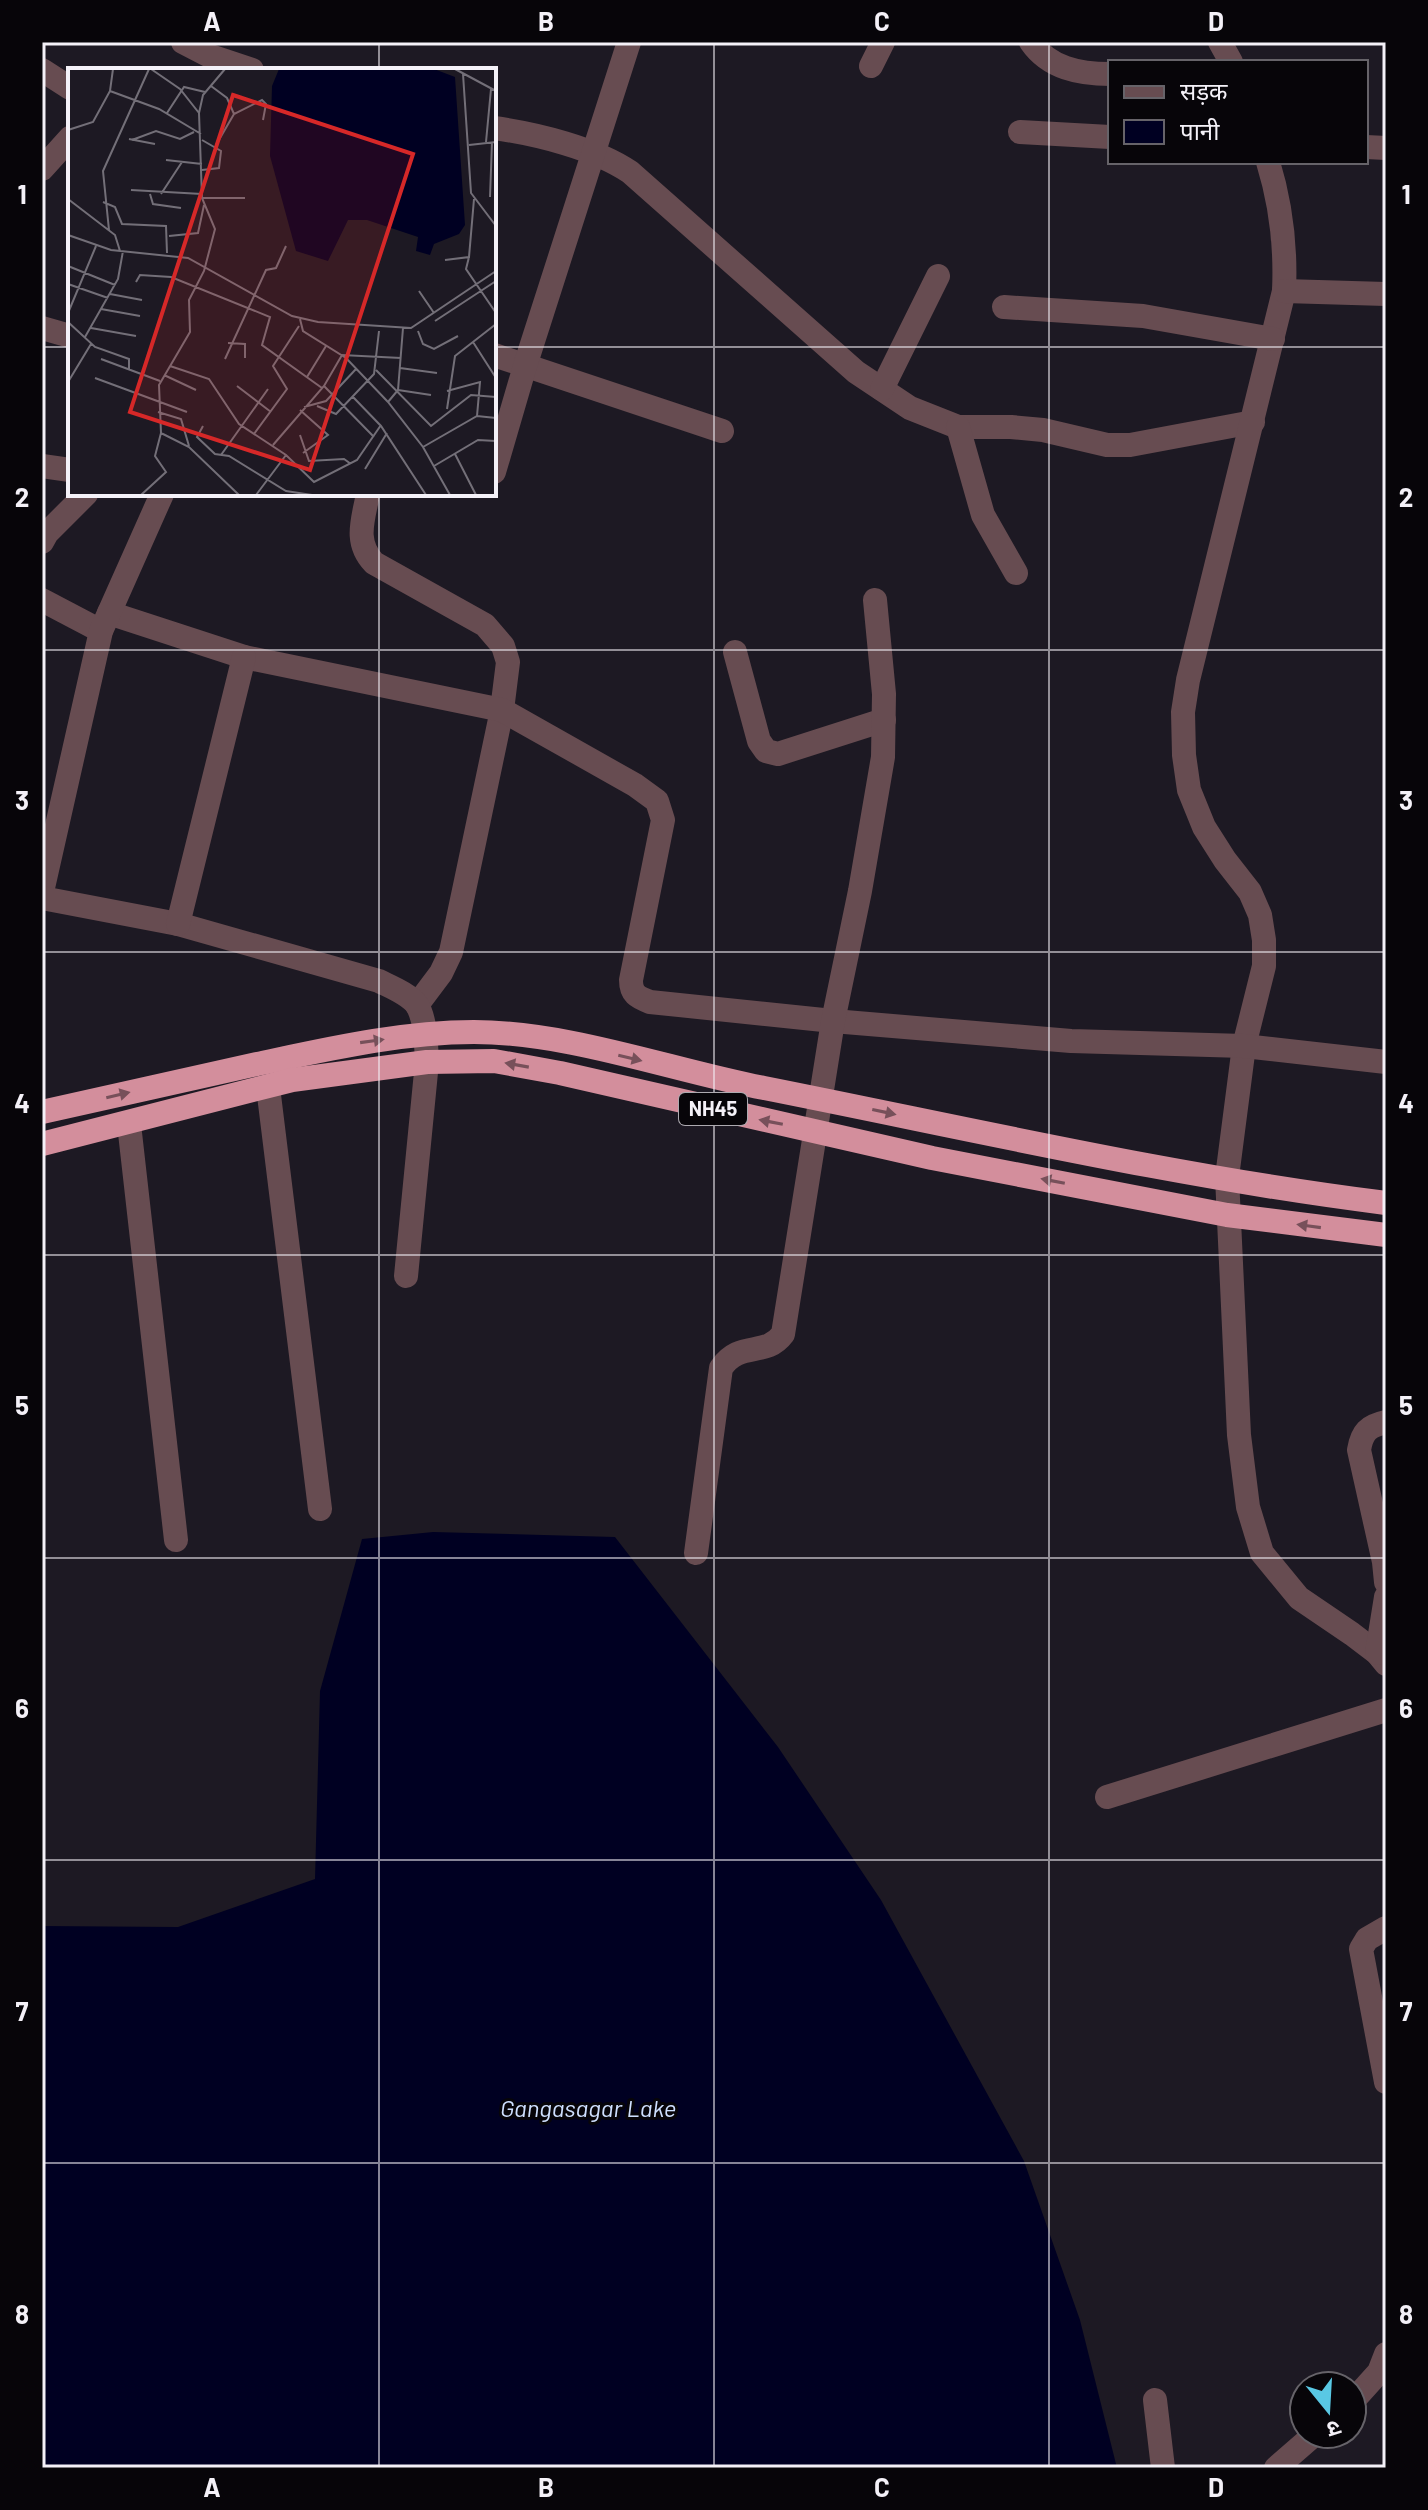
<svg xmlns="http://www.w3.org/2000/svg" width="1428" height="2510" viewBox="0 0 1428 2510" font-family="Barlow,'Noto Sans Devanagari',sans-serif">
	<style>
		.water { fill: #002 }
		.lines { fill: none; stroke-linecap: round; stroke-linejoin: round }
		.minor { stroke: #674c51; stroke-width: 24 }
		.highway { stroke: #d38e9c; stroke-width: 24 }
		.oneway { fill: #77505a }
		.grid { fill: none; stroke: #f4f1f8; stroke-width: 2; stroke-opacity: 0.55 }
		.labels { text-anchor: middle; stroke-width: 6; stroke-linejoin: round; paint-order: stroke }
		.shield { fill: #070509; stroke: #adaab0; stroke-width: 2 }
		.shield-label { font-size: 20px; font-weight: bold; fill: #f4f1f8 }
		.water-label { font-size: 24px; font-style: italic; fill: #cfe0ff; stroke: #070509 }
		.inset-road { fill: none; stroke: #736f78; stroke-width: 2 }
		.view { fill: #d62828; fill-opacity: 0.15; stroke: #d62828; stroke-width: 4 }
		.inset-edge { fill: none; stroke: #f4f1f8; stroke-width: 4 }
		.neatline { fill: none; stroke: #f4f1f8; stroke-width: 3 }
		.grid-label { font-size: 26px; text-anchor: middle; font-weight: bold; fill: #f4f1f8 }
	</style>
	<rect width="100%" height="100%" fill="#1d1923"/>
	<path class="water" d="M433 1532 615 1537 778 1747 881 1900 1024 2161 1080 2320 1117 2468H42V1926L178 1927 315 1879 320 1691 362 1539Z"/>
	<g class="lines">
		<g class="minor">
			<path d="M183 42 210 56 252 70"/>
			<path d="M1031 42C1049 68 1079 74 1110 74"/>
			<path d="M1220 42 1231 62"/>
			<path d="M871 66 883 42"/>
			<path d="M42 70 70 88"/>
			<path d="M494 128C537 134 594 148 630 172L856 372 910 408 958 427H1011L1043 430 1107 445H1130L1253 422"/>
			<path d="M1020 132 1110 137"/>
			<path d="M1366 147 1386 148"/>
			<path d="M1268 162C1281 204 1286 247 1284 291L1188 680 1183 712 1184 755 1189 790 1204 827 1225 860 1250 892 1260 915 1264 940V966L1244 1046 1227 1177 1239 1435 1248 1507 1262 1553 1299 1598 1352 1634 1377 1653 1386 1664"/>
			<path d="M42 169 70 138"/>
			<path d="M1284 291 1386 294"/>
			<path d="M1004 307 1143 316 1273 339"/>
			<path d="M42 328 70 336"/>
			<path d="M494 355 722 431"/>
			<path d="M882 389 938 276"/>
			<path d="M958 427 983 515 1016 573"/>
			<path d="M42 466 70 470"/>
			<path d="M494 472 525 366 629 42"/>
			<path d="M368 494C363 520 354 542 374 563L485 625 503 646 508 662 502 710 451 952 441 973 417 1005"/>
			<path d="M42 542 47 533 86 494"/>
			<path d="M42 600 101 631"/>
			<path d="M109 613 244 657 502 710 635 785 657 801 663 820 631 980C631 994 637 997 650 1002L833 1021 1071 1041 1244 1046 1386 1062"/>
			<path d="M735 652 759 741 766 751 778 754 884 720"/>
			<path d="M42 892 101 631 162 494"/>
			<path d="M42 898 178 924 379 981C391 987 409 994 417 1005 426 1020 426 1045 427 1062L406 1276"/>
			<path d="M178 924 244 657"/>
			<path d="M268 1087 320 1509"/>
			<path d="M129 1124 176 1540"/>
			<path d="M1386 1422C1368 1426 1362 1432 1359 1450L1384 1562 1386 1582"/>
			<path d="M696 1553 721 1368C740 1340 765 1358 783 1334L833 1021 860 891 883 757 884 694 875 600"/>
			<path d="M1377 1653 1386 1597"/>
			<path d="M1107 1797 1386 1710"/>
			<path d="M1386 1928 1367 1939 1361 1949 1386 2082"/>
			<path d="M1155 2400 1163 2468"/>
			<path d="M1352 2402 1379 2372 1386 2354"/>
			<path d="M1276 2468 1315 2434"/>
		</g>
		<g class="highway">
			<path d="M42 1112C114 1096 185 1080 257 1064 328 1049 401 1032 474 1032 569 1032 671 1070 764 1088 971 1129 1177 1177 1386 1203"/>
			<path d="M42 1144 292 1080 427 1062 494 1061 560 1073 932 1158 1227 1215 1386 1235"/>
		</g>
	</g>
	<defs><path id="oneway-solid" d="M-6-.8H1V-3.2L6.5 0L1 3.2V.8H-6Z" transform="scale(2)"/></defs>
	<g class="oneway">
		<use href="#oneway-solid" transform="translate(372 1041) rotate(-8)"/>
		<use href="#oneway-solid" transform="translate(630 1058) rotate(13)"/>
		<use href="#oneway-solid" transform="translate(517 1065) rotate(-170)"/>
		<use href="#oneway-solid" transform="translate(118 1095) rotate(-13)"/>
		<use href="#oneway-solid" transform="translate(884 1112) rotate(12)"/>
		<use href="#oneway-solid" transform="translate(771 1122) rotate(-169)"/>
		<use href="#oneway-solid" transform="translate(1053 1181) rotate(-169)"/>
		<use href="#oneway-solid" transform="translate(1309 1226) rotate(-172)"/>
	</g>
	<path class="grid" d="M379 42V70M714 42V2468M1049 42V2468M42 347H70M494 347H1386M379 494V2468M42 650H1386M42 952H1386M42 1255H1386M42 1558H1386M42 1860H1386M42 2163H1386"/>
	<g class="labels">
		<rect class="shield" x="679" y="1093" width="68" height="32" rx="6"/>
		<g class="shield-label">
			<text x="713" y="1116">NH45</text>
		</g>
		<g class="water-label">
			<text x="588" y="2117">Gangasagar Lake</text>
		</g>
	</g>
	<g transform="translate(68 68)">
		<rect width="428" height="428" fill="#1d1923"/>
		<path d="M211 1H366L387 9 397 157 391 166 366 176 362 187 348 183 350 169 299 152H280L260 193 228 183 202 88 204 18Z" fill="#002"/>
		<path class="inset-road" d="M83 1 112 21 131 45M387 1 428 23M395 6 403 125 428 158M143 18 159 30 166 46M42 23 91 41 133 66M99 45 116 19 137 24M0 62 25 54 42 23 45 1M61 71 87 76M64 72 88 63 112 71 126 64M418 74 423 21M148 77 166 46 194 32 198 36 195 52M401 77 428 74M98 92 134 96M134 102 151 100 153 83 134 72M63 122 134 126M82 126 85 136 113 140M93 126 114 94M422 129 424 74M134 130H177M0 131 47 167 52 183M35 134 47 139 54 156 98 158 99 185M41 162 35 103 81 1M0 167 43 182 120 190 224 248 250 254 343 260 428 203M101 168 130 165 136 137M401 189 398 201 428 245M377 192 401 189 406 131M0 198 47 217M68 214 72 207 103 209 202 249 194 277 254 320M0 216 40 230M351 223 366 245M42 226 74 232M33 241 72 248M0 245 28 178M232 251 235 263 278 290 320 334 355 379 382 427M367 253 428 213M0 254 27 279 61 291V302M23 260 68 268M350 263 355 276 366 281 390 268M17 269 50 211 55 183M405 274 428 310M160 275 177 276V290M33 291 92 313M157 291 198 202 208 200 218 178M102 298 141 311 171 356 218 387 246 414 289 392 313 357M332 300 369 305M308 302 363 358 403 327 428 329M96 307 128 322M239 309 258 278M27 310 119 344M0 314 23 276M169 318 203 344M256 318 306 369M330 322 363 327M379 323 412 314 409 348M285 329 313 358 358 427M320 334 330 322 335 260M249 338 268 346 306 306 311 263M236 339 258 333 288 301M379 341 387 288 428 256M232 342 260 367 235 385M90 344 113 351 121 378M135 358 129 369 147 386 161 388 218 423 244 427M93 365 121 379 171 427M186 366 219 321 205 298 231 258M232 367 241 393 276 391 283 396M205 377 256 318 274 287 333 290M355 379 409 348 428 350M387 386 408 427M153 387 200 321M366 398 410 372 428 373M297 401 319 365M73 427 98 404 87 388 93 365 91 317 122 264 121 232 136 203 147 161 134 130 131 45 135 27 157 1M188 427 218 387"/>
		<path class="view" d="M165 27 345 86 242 402 62 344Z"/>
		<rect width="428" height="428" class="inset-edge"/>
	</g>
	<rect width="1428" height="2510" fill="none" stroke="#070509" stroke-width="88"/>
	<rect x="1108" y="60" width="260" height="104" fill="#070509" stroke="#666369" stroke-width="2"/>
	<rect x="1124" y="86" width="40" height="12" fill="#674c51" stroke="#666369" stroke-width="2"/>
	<text x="1180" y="100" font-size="24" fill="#f4f1f8">सड़क</text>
	<rect x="1124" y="120" width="40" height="24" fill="#000022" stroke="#666369" stroke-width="2"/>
	<text x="1180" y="140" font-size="24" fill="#f4f1f8">पानी</text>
	<g transform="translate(1328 2410) rotate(162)"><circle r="38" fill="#070509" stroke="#666369" stroke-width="2"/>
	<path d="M0-6L14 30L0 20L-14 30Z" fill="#59c8e4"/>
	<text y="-12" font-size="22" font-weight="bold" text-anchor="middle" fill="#f4f1f8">उ</text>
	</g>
	<rect x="44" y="44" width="1340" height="2422" class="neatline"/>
	<g class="grid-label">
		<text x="212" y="31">A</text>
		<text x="546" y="31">B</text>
		<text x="882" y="31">C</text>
		<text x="1216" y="31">D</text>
		<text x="22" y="204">1</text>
		<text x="1406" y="204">1</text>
		<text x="22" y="507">2</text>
		<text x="1406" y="507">2</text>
		<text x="22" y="810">3</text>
		<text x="1406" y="810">3</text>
		<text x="22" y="1113">4</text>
		<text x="1406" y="1113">4</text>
		<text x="22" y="1415">5</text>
		<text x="1406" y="1415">5</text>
		<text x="22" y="1718">6</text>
		<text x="1406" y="1718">6</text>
		<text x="22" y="2021">7</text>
		<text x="1406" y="2021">7</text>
		<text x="22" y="2324">8</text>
		<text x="1406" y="2324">8</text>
		<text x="212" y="2497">A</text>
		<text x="546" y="2497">B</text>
		<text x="882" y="2497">C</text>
		<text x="1216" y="2497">D</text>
	</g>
</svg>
